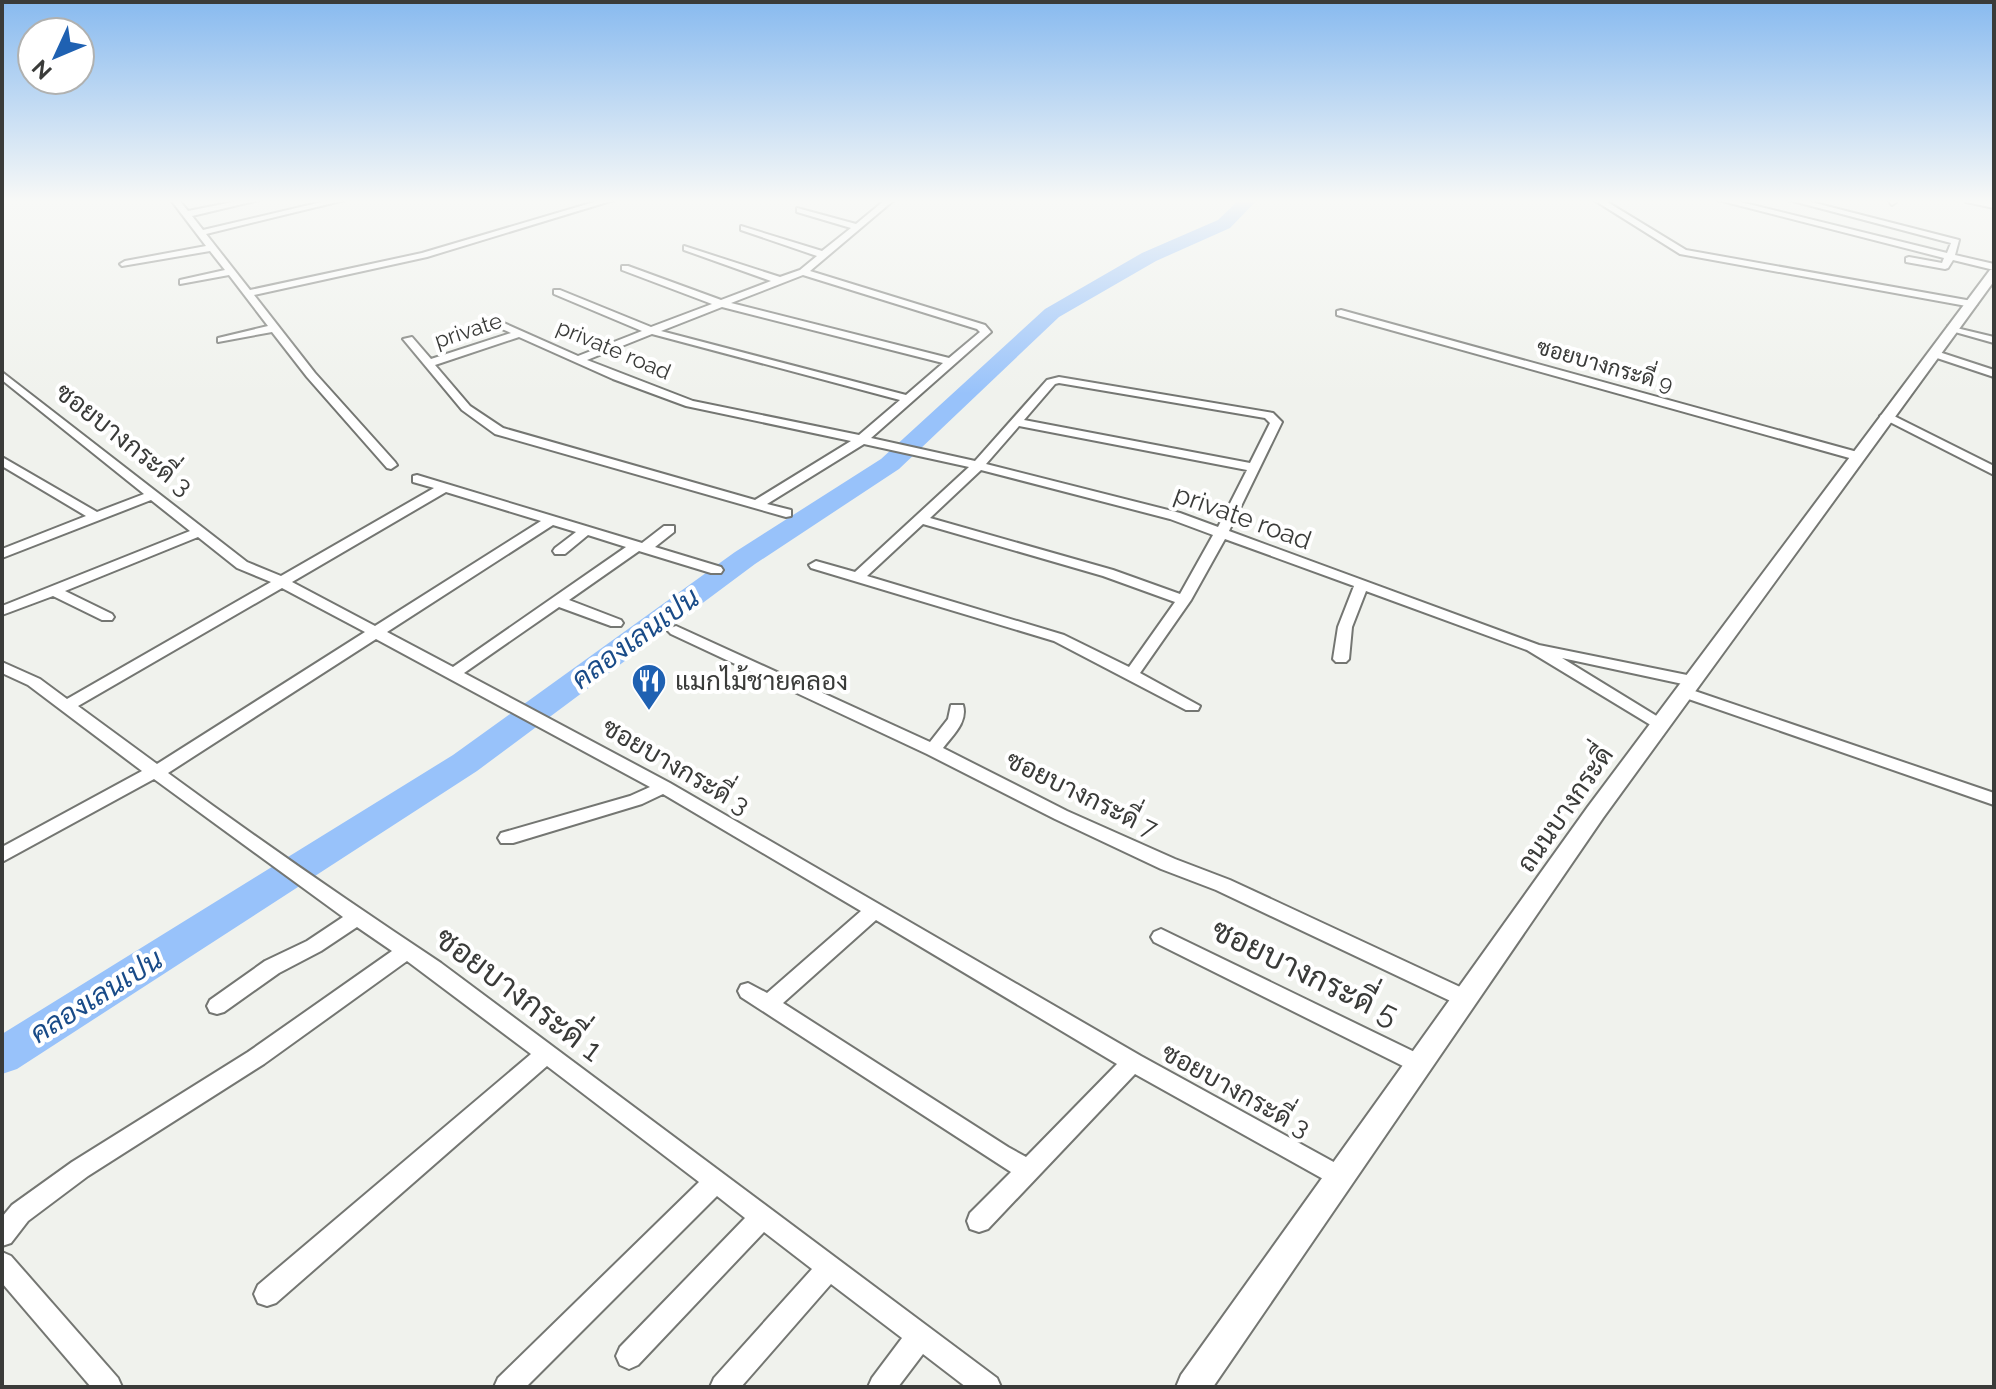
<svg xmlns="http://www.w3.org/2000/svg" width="1996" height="1389" viewBox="0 0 1996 1389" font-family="Raleway,Sarabun,sans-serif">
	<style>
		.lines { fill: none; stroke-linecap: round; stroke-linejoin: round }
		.river { fill: #98c2fa; fill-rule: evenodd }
		.minor-casing { stroke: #747672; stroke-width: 4 }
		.tertiary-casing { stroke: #747672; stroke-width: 4 }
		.minor { fill: #fff; fill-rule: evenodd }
		.tertiary { fill: #fff; fill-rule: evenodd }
		.labels { text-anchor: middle; stroke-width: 8; stroke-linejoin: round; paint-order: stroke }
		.far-street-label { font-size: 22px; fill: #3a3b39; stroke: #fff }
		.street-label { font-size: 26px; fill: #3a3b39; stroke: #fff }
		.poi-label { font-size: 26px; fill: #3a3b39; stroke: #fff; text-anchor: start }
		.water-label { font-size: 28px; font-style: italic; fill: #194b88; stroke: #fff }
		.near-street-label { font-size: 32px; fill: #3a3b39; stroke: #fff }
	</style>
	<rect width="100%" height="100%" fill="#f0f2ed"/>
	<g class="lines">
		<path class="river" d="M1239 200H1257L1230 228 1156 261 1059 317 899 469 755 564 477 771 17 1069 2 1074V1034L453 755 735 552 881 459 1045 309 1142 253 1218 220Z"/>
		<defs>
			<g id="minor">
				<path d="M171 200H179L188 211 243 200H259L192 216 203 230 330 200H345L206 234 250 290 422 253 601 200H614L427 257 254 295 315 373 395 462 397 465 391 469 387 468 307 377 272 332 218 342V338L268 326 229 275 180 284V280L225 270 210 251 122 266 120 264 125 261 206 246Z"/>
				<path d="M885 200H894L810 271 985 325 991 332 871 438 975 461 1047 380 1059 377 1273 413 1282 422 1229 531 1539 645 1692 676 1700 681 1692 686 1562 658 1668 723 1660 728 1654 727 1527 650 1366 591 1352 627 1349 659 1346 662H1336L1333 659 1338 627 1354 586 1225 539 1191 600 1140 673 1200 706 1198 710H1186L1054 641 811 568 809 565 816 561 855 572 969 467 864 444 767 504 791 510V516L786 517 495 434 462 410 403 339 412 337 431 359 511 333 493 325V321L497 320 578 356 642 331 554 294V290H560L651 327 712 304 622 270V266H628L721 300 771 281 684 250V246L780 277 800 270 817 256 741 230V226L822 251 851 228 797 212V208L856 224ZM803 275 977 329 980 332 949 358 731 303ZM722 307 943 363 906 395 661 331ZM652 334 900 400 859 435 693 401 587 360ZM519 337 613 379 686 406 851 441 755 500 503 428 470 406 435 365ZM1059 383 1265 418 1270 423 1250 463 1024 420 1055 384ZM1019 426 1247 470 1218 527 1180 513 986 464ZM981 470 1170 519 1213 535 1180 594 1113 570 930 518ZM923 524 1103 576 1175 602 1129 667 1064 635 867 576Z"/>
				<path d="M1594 200H1604L1686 250 1972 301 1977 304 1972 307 1680 254Z"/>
				<path d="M1718 200H1732L1947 253 1951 243 1789 200H1803L1959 240 1955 255 1994 264V270L1953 260 1948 268 1945 269 1906 262V258L1909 257 1942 263 1944 258Z"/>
				<path d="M1888 200H1896V202L1892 205Z"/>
				<path d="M1965 200 1994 202V208L1966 202Z"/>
				<path d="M1341 310 1861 453 1863 456 1861 459H1853L1337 315V311Z"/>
				<path d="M1948 326 1994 337V343L1948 330Z"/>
				<path d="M1931 352H1939L1994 370V377L1931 356Z"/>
				<path d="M2 372 247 562 281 576 434 488 413 482V476L417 475 642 543 664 526H674V532L655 547 721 567 723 570 721 573H711L639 551 569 600 621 620 623 623 621 626H611L559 607 464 673 670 783 1141 1056 1350 1171 1354 1178 1350 1185 1342 1189 1334 1185 1135 1074 988 1229 979 1232 970 1229 967 1221 970 1213 1011 1172 741 997 738 991 741 985 748 983 767 993 861 911 663 794 642 804 513 843H501L498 838 501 833 630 796 650 787 376 639 168 773C258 839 349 902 441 963L997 1378 1001 1387H966L923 1354 898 1387H868L872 1378 902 1338 831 1284 741 1387H710L714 1378 812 1269 764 1232 638 1365 629 1369 620 1365 616 1356 620 1347 745 1218 717 1196 526 1387H494L498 1378 699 1182 547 1066 276 1303 267 1306 258 1303 254 1294 258 1285 531 1054 407 961 264 1064 88 1176 28 1221 11 1243 2 1246V1217L12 1205 72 1162 248 1052 392 951 357 927 321 951 279 973 224 1012 217 1014 210 1012 207 1006 210 1000 265 961 307 941 343 917 154 779 2 862V847L142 771 28 685 2 673V662L40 679 67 699 271 582 237 568 198 537 65 591 112 614 114 617 112 620H102L53 596 2 615V606L190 531 151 500 2 558V549L86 516 2 466V457L97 512 144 494 2 380ZM446 492 541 521 375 626 292 582ZM553 525 576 532 555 548 553 551 555 554H565L588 535 626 547 453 667 387 632ZM282 588 365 632 157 764 78 706ZM876 920 1117 1064 1026 1157 1008 1147 783 1003Z"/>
				<path d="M1886 412 1994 466V475L1882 418 1880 416Z"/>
				<path d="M676 626 930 742 948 719 951 705H963C968 722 953 735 943 748L1067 811 1175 859 1230 880 1473 993 1476 999 1473 1005 1466 1007 1459 1005 1216 890 1161 869 1055 819 927 754 671 634 668 631 671 628Z"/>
				<path d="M1683 687 1994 793V805L1677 695 1675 692 1677 689Z"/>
				<path d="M1161 929 1429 1059 1432 1065 1429 1071 1421 1074 1413 1071 1154 942 1151 937 1154 932Z"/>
				<path d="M2 1252 11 1256 118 1378 122 1387H91L2 1283Z"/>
			</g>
			<path id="tertiary" d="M1994 269V281L1603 818 1213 1387H1176L1181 1375 1587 808 1990 270Z"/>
		</defs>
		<use href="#minor" class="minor-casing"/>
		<use href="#tertiary" class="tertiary-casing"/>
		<use href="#minor" class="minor"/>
		<use href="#tertiary" class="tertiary"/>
	</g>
	<linearGradient id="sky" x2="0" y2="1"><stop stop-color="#88baef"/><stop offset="0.51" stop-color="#f8f9f7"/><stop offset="1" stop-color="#f8f9f7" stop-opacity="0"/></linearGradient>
	<rect width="1996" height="394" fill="url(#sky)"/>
	<defs>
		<symbol id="restaurant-pin" viewBox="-11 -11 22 30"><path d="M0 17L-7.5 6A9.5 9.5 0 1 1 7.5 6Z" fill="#1f61b2" stroke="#fff"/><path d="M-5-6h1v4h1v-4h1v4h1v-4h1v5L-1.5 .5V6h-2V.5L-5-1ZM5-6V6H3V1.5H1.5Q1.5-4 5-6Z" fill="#fff"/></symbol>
	</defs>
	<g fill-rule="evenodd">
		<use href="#restaurant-pin" x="629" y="661" width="40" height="54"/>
	</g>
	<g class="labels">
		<g class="far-street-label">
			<text transform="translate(468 330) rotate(-18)" y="8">private</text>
			<text transform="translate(614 349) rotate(23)" y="8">private road</text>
			<text transform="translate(1605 365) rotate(16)" y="8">ซอยบางกระดี่ 9</text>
		</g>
		<g class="street-label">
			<text transform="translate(124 439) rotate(38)" y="9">ซอยบางกระดี่ 3</text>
			<text transform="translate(1243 517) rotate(20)" y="9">private road</text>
			<text transform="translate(676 766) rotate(30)" y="9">ซอยบางกระดี่ 3</text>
			<text transform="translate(1082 794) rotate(26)" y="9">ซอยบางกระดี่ 7</text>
			<text transform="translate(1565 809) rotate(-55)" y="9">ถนนบางกระดี่</text>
			<text transform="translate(1236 1090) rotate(29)" y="9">ซอยบางกระดี่ 3</text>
		</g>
		<g class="poi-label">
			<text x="675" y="690">แมกไม้ชายคลอง</text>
		</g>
		<g class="water-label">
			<text transform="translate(635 638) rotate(-36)" y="10">คลองเลนเปน</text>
			<text transform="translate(96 996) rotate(-32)" y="10">คลองเลนเปน</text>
		</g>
		<g class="near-street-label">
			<text transform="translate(1305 972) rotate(26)" y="11">ซอยบางกระดี่ 5</text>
			<text transform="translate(519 994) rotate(37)" y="11">ซอยบางกระดี่ 1</text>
		</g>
	</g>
	<rect width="1996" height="1389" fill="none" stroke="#3a3b39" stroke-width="8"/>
	<g transform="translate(56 56) rotate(226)"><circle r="38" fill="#ffffff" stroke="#b0b1b0" stroke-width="2"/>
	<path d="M0-6L14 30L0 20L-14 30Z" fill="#1f61b2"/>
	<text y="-12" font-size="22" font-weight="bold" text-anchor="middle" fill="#3a3b39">N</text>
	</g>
</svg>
